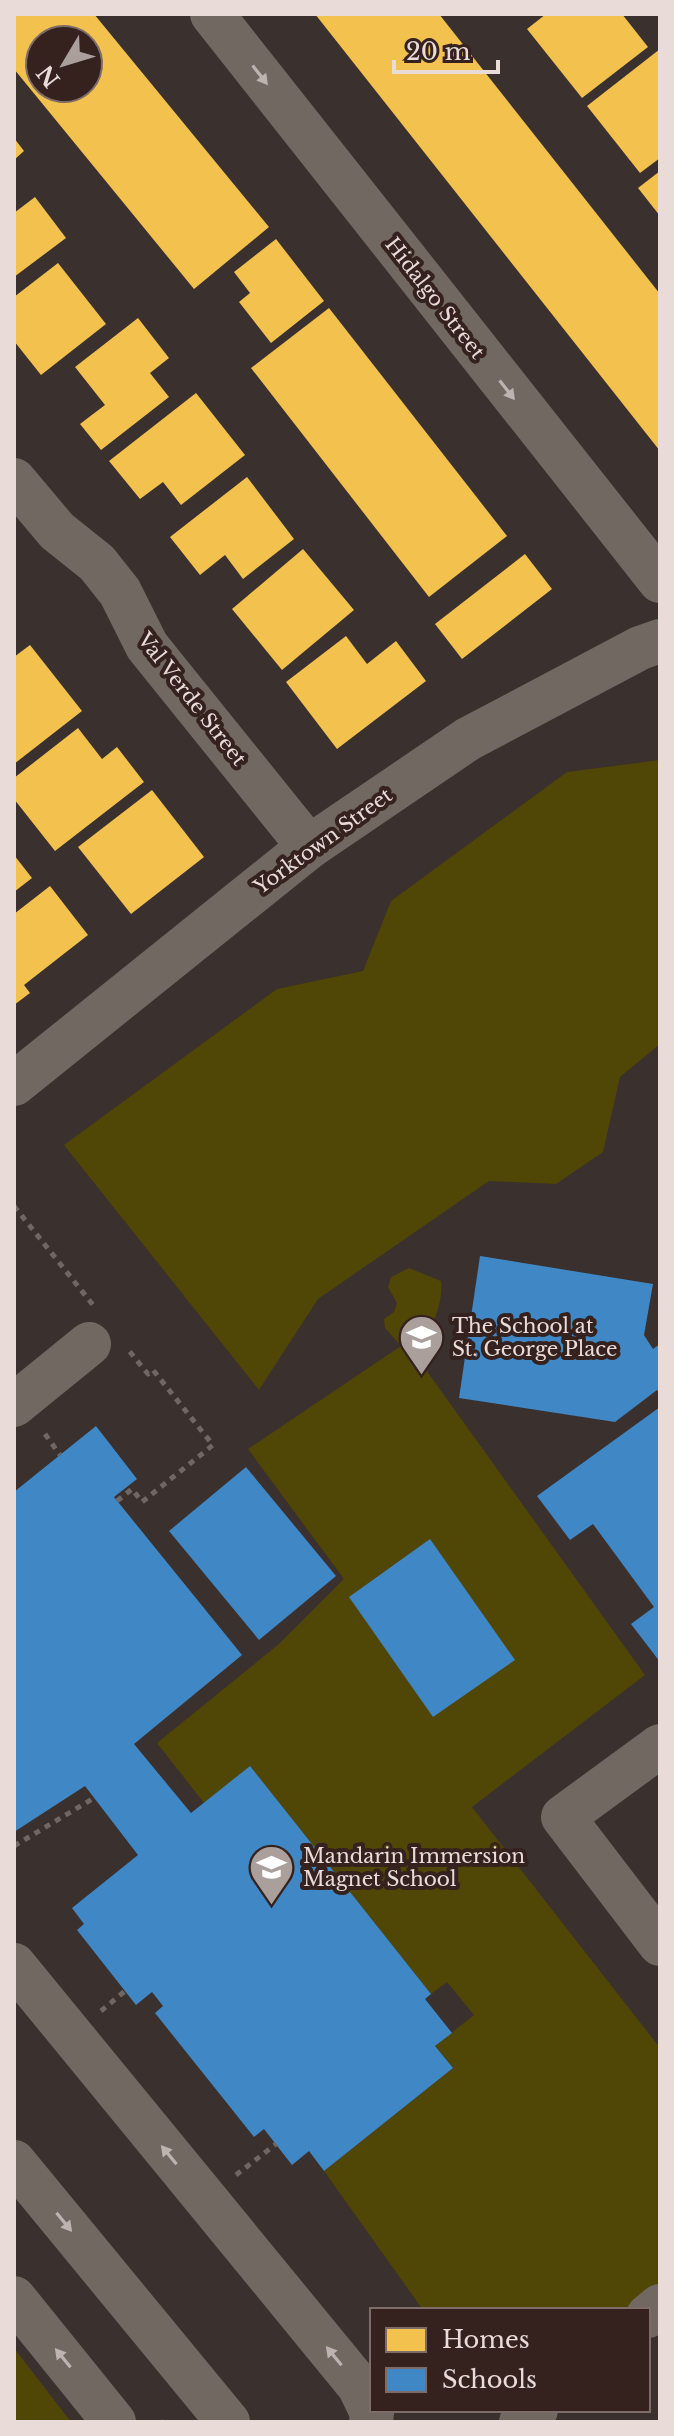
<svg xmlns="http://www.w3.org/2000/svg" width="674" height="2436" viewBox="0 0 674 2436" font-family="'Libre Baskerville',serif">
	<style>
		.green { fill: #504606 }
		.homes { fill: #f2c14e; fill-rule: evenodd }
		.schools { fill: #3f88c5 }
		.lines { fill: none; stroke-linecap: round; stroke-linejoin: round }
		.path { stroke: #6f6763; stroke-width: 5; stroke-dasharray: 6 6; stroke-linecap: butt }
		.minor { stroke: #706861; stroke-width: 44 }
		.oneway { fill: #beb3ae }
		.labels { text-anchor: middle; stroke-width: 8; stroke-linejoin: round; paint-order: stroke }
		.street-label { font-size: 20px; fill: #e8dbd8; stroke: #35221e }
		.poi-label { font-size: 20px; fill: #e8dbd8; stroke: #35221e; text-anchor: start }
	</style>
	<rect width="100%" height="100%" fill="#3a302e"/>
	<g class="green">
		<path d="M660 760V1044L620 1077 603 1152 556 1184 489 1181 318 1299 259 1390 64 1145 277 989 363 971 391 901 567 772Z"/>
		<path d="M409 1268 441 1281C444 1303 430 1340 411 1349L645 1675 472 1807 660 2048V2283L625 2310H423L324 2171 453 2068 435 2046 474 2015 447 1982 431 1994 250 1767 204 1803 157 1743 279 1644 344 1579 248 1449 401 1346 385 1328 384 1319 394 1312 397 1303 388 1287 391 1277Z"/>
		<path d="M14 2348 71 2422H14Z"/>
	</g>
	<g class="homes">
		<path d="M14 14H94L269 227 194 289 14 69ZM40 40H88V88H40Z"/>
		<path d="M315 14H439L660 294V451Z"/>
		<path d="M546 14H622L648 47 582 98 527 29Z"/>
		<path d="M660 49V158L640 173 587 106Z"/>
		<path d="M14 138 24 151 14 160Z"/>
		<path d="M660 171V216L638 188Z"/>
		<path d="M35 197 66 238 14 277V213Z"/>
		<path d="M276 239 324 301 271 343 239 302 250 293 234 272Z"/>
		<path d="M58 263 106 324 41 375 14 341V297Z"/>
		<path d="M329 308 507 536 429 597 251 368Z"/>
		<path d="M138 318 169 358 150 373 169 397 101 450 80 424 105 405 75 367Z"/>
		<path d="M196 393 245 455 181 505 163 482 140 499 109 461Z"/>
		<path d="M247 477 294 539 243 579 225 555 200 575 170 537Z"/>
		<path d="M303 549 354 610 282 670 232 609Z"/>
		<path d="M525 554 552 589 462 659 435 624Z"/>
		<path d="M346 636 367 664 396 641 426 681 337 749 286 682Z"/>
		<path d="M30 645 82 711 14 764V657Z"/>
		<path d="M78 728 102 759 117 747 144 782 55 851 14 799V778Z"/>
		<path d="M152 790 204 857 131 914 78 847Z"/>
		<path d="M14 855 32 878 14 892Z"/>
		<path d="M50 886 88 935 24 985 30 993 14 1005V914Z"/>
	</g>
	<g class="schools">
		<path d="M480 1256 653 1284 644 1335 653 1349 660 1344V1394L657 1390 615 1422 459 1398Z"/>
		<path d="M660 1407V1662L631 1624 654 1607 593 1524 570 1540 537 1496Z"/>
		<path d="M96 1426 137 1479 114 1497 242 1655 134 1744 191 1813 250 1766 431 1994 425 1999 452 2033 435 2046 453 2068 324 2171 309 2151 292 2165 264 2129 254 2137 155 2013 163 2006 152 1992 136 2005 77 1930 84 1924 72 1908 138 1855 85 1786 14 1832V1492Z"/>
		<path d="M246 1467 336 1576 259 1640 169 1531Z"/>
		<path d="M430 1539 515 1660 433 1717 349 1597Z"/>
	</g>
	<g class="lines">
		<g class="path">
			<path d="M14 1206 93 1305"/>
			<path d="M45 1434 60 1455"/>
			<path d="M117 1501 132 1489 142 1502 213 1445 153 1370 148 1374 126 1347"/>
			<path d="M14 1846 94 1798"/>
			<path d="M101 2011 125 1991"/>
			<path d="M236 2175 276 2144"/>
			<path d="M163 2422 164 2421"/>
		</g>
		<g class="minor">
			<path d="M212 14 660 581"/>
			<path d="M14 480 57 531 97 563 120 592 147 646 309 847"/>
			<path d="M14 1084 309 847 468 739 640 648 660 641"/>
			<path d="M14 1405 89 1344"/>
			<path d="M660 1746 563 1817 660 1944"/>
			<path d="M14 1965 359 2386 372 2413 371 2422"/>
			<path d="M14 2162 228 2422"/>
			<path d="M14 2298 114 2422"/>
			<path d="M648 2316 660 2306"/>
			<path d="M521 2422 536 2410"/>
		</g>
	</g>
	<defs><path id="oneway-solid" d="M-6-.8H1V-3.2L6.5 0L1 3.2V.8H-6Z" transform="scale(2)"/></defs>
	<g class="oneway">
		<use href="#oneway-solid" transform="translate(260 75) rotate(52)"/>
		<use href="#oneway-solid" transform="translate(507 390) rotate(52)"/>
		<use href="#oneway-solid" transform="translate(169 2155) rotate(-129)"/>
		<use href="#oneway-solid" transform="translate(64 2222) rotate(51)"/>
		<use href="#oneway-solid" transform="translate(334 2356) rotate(-129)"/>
		<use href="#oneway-solid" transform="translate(63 2358) rotate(-129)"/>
	</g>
	<defs>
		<symbol id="school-pin" viewBox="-11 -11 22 30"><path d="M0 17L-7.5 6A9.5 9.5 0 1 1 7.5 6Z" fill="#ab9f9c" stroke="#35221e"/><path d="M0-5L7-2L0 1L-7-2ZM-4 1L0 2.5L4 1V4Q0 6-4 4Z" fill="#fff"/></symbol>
	</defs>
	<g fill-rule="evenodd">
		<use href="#school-pin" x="396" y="1312" width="51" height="69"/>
		<use href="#school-pin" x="246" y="1842" width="51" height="69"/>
	</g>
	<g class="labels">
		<g class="street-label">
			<text transform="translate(435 298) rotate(52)" y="7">Hidalgo Street</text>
			<text transform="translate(192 699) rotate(52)" y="7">Val Verde Street</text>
			<text transform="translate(323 841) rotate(-36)" y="7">Yorktown Street</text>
		</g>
		<g class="poi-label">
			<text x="452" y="1333">The School at<tspan x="452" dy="23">St. George Place</tspan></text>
			<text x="303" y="1863">Mandarin Immersion<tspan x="303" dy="23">Magnet School</tspan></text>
		</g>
	</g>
	<rect width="674" height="2436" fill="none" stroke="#e8dbd8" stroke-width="32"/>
	<rect x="370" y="2308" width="280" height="104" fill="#35221e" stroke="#7d6c68" stroke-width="2"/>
	<rect x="386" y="2328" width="40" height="24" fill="#f2c14e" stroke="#7d6c68" stroke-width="2"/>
	<text x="442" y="2348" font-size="24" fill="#e8dbd8">Homes</text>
	<rect x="386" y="2368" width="40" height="24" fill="#3f88c5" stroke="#7d6c68" stroke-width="2"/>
	<text x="442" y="2388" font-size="24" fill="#e8dbd8">Schools</text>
	<g transform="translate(64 64) rotate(232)"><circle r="38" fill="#35221e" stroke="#7d6c68" stroke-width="2"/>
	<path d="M0-6L14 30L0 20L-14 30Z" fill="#ab9f9c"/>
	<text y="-12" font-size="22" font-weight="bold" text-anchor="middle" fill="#e8dbd8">N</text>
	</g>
	<path d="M394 60v12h104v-12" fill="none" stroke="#e8dbd8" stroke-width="4"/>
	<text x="406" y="60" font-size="24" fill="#e8dbd8" stroke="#35221e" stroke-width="6" paint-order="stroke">20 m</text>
</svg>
